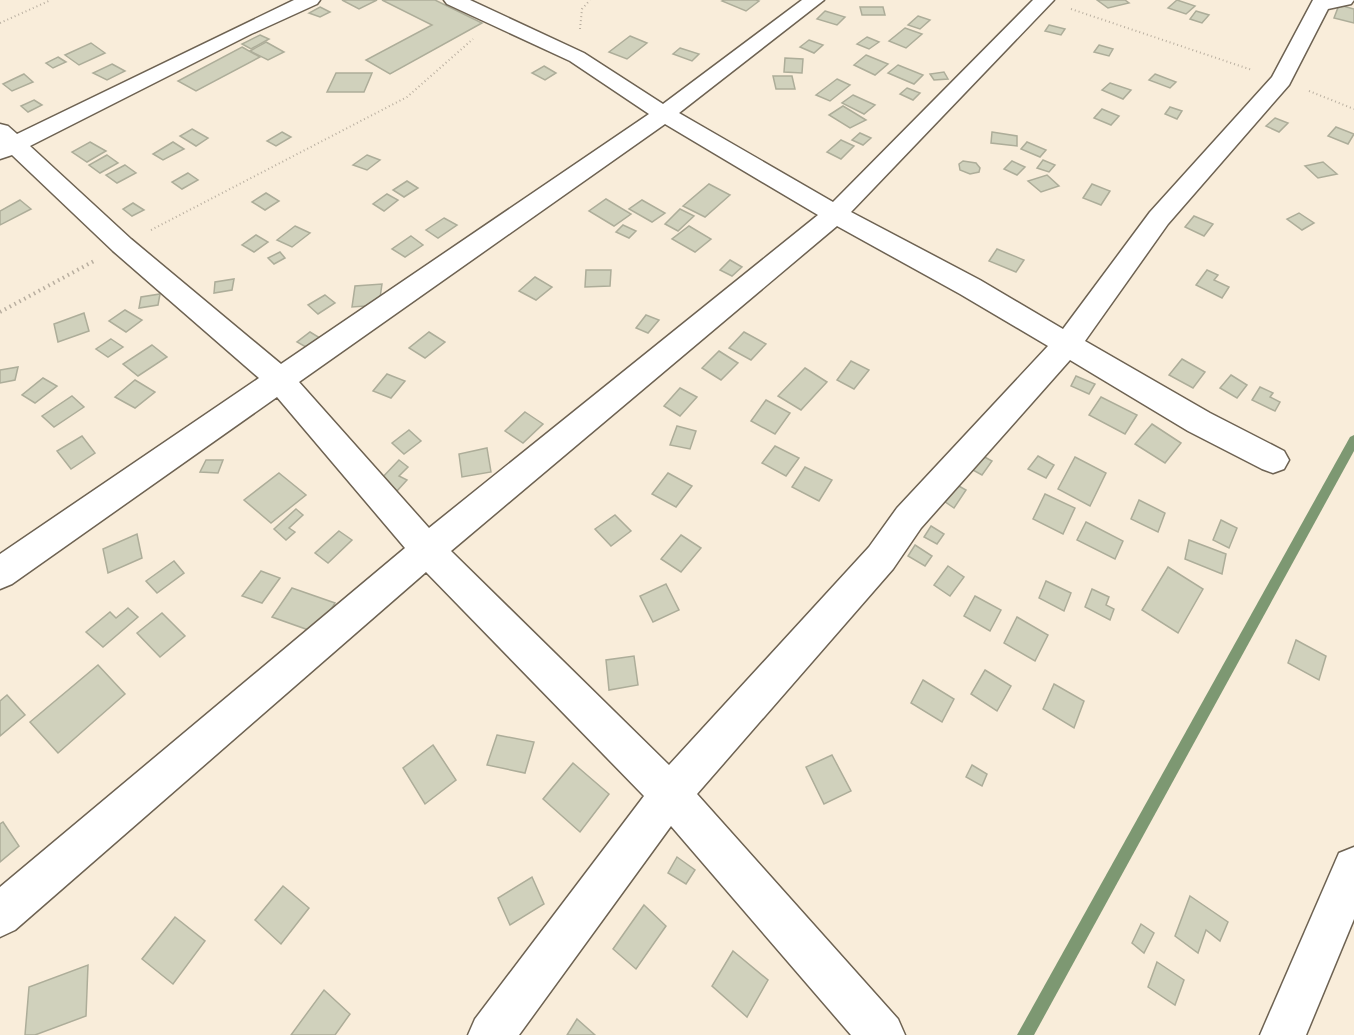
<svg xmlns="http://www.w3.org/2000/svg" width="1354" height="1035" viewBox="0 0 1354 1035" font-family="'Space Grotesk',sans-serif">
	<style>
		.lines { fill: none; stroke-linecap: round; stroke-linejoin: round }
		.stream { fill: #7d9872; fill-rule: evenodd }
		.building { fill: #d0d1bc; stroke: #adad99; stroke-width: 1.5 }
		.minor-casing { stroke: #6d6252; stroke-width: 3 }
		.path-far1 { stroke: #b9afa0; stroke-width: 2; stroke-dasharray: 1 3; stroke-linecap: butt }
		.path { stroke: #b9afa0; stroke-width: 4; stroke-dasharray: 1.5 4; stroke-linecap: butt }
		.minor { fill: #fff; fill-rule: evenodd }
	</style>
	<rect width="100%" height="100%" fill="#f9edda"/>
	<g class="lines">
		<path class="stream" d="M1354 435V451L1034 1035H1017L1350 437Z"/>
	</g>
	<g class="building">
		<path d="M342 0H377L359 9Z"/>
		<path d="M382 0H435L482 23 390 74 366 60 432 25Z"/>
		<path d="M724 0H756L759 1 746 11 722 1Z"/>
		<path d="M1097 0H1125L1129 3 1108 8Z"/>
		<path d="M1177 0 1195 6 1186 14 1168 8Z"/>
		<path d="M1339 5 1354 9V23L1334 18Z"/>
		<path d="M320 7 330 12 320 17 309 13Z"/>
		<path d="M860 7H883L885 15H862Z"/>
		<path d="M825 11 845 17 837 25 817 19Z"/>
		<path d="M1196 11 1209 15 1202 23 1190 19Z"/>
		<path d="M918 16 930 20 920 29 908 25Z"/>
		<path d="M1049 25 1065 29 1061 35 1045 31Z"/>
		<path d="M905 28 922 34 906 48 889 41Z"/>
		<path d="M260 35 269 39 251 49 242 44Z"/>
		<path d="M630 36 647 43 627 59 609 52Z"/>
		<path d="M867 37 879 42 869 49 857 44Z"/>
		<path d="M809 40 823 45 814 53 800 47Z"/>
		<path d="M266 42 284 52 268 60 250 51Z"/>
		<path d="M91 43 105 53 79 65 65 55Z"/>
		<path d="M1099 45 1113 49 1109 56 1094 52Z"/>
		<path d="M242 47 260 57 196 91 178 81Z"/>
		<path d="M680 48 699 54 692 61 673 54Z"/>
		<path d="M866 55 888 64 875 75 854 65Z"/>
		<path d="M58 57 66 62 53 68 46 63Z"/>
		<path d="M785 58 803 59 802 73 784 72Z"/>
		<path d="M112 64 125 71 107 80 93 73Z"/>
		<path d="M898 65 923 75 914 84 888 73Z"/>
		<path d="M544 66 556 73 545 80 532 73Z"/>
		<path d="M944 72 948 79 934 80 930 74Z"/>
		<path d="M336 73H372L364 92H327Z"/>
		<path d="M24 74 33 82 12 91 3 84Z"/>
		<path d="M1155 74 1176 82 1170 88 1149 80Z"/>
		<path d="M773 76H792L795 89H776Z"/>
		<path d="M837 79 850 85 830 101 816 95Z"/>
		<path d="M1110 83 1131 90 1123 99 1102 90Z"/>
		<path d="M907 88 920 93 913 100 900 94Z"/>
		<path d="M853 95 875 105 864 114 842 103Z"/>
		<path d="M34 100 42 105 28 112 21 106Z"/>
		<path d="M843 106 866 120 850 128 829 115Z"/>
		<path d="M1170 107 1182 111 1177 119 1165 114Z"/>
		<path d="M1102 109 1119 116 1111 125 1094 118Z"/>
		<path d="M1275 118 1288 123 1279 132 1266 126Z"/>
		<path d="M1336 127 1354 134 1348 144 1328 136Z"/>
		<path d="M192 129 208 138 196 146 180 136Z"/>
		<path d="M282 132 291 137 276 146 267 141Z"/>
		<path d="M992 132 1017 136V146L991 143Z"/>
		<path d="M860 133 871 138 863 145 852 140Z"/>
		<path d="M841 140 854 146 841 159 827 152Z"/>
		<path d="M90 142 106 151 87 162 72 152Z"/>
		<path d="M173 142 184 149 163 160 153 154Z"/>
		<path d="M1027 142 1046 150 1040 157 1021 149Z"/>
		<path d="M107 155 118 163 100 173 89 165Z"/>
		<path d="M367 155 380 160 367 170 353 165Z"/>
		<path d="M1043 160 1055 165 1049 172 1037 168Z"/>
		<path d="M963 161 976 163 980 168 979 172 970 174 960 170 959 164Z"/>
		<path d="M1012 161 1025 167 1017 175 1004 169Z"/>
		<path d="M1323 162 1337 174 1318 178 1305 166Z"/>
		<path d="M125 165 136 173 117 183 106 175Z"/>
		<path d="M188 173 198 180 182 189 172 182Z"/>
		<path d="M1047 175 1059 186 1041 192 1028 181Z"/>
		<path d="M407 181 418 188 404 197 393 190Z"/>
		<path d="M709 184 730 195 705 217 683 206Z"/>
		<path d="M1092 184 1110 191 1101 205 1083 198Z"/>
		<path d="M266 193 279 201 265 210 252 202Z"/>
		<path d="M387 194 398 200 384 211 373 204Z"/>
		<path d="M606 199 631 214 614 226 589 211Z"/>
		<path d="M20 200 31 209 0 225V211Z"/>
		<path d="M642 200 665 213 652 222 629 209Z"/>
		<path d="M133 203 144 210 132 216 123 209Z"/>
		<path d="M680 209 694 216 678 231 665 224Z"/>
		<path d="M1299 213 1314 223 1302 230 1287 219Z"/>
		<path d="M1194 216 1213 224 1204 236 1185 227Z"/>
		<path d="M444 218 457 225 438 238 426 230Z"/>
		<path d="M623 225 636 231 629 238 616 232Z"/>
		<path d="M295 226 310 233 292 247 277 240Z"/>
		<path d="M689 226 711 239 695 252 672 239Z"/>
		<path d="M256 235 268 242 254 252 242 245Z"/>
		<path d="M411 236 423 245 405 257 392 249Z"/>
		<path d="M997 249 1024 260 1016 272 989 261Z"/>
		<path d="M280 252 285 258 274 264 268 258Z"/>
		<path d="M730 260 742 267 732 276 720 270Z"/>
		<path d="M586 270H611L610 286 585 287Z"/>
		<path d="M1207 270 1218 275 1214 280 1229 287 1222 298 1196 285Z"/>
		<path d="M535 277 552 287 536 300 519 291Z"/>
		<path d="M234 279 232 290 214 293 215 282Z"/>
		<path d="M382 284 379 305 352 307 355 286Z"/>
		<path d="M160 294 158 305 139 308 141 297Z"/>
		<path d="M325 295 335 303 318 314 308 305Z"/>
		<path d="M125 310 142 320 126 332 109 321Z"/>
		<path d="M84 313 89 331 58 342 54 324Z"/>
		<path d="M646 315 659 320 648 333 636 328Z"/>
		<path d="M310 332 325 341 313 351 297 342Z"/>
		<path d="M429 332 445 342 425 358 409 348Z"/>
		<path d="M744 332 766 344 751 360 729 348Z"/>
		<path d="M111 339 123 347 108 357 96 349Z"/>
		<path d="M152 345 167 357 138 376 123 364Z"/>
		<path d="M719 351 738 363 721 380 702 368Z"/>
		<path d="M1182 359 1205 372 1193 388 1169 375Z"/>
		<path d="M851 361 869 370 854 389 837 380Z"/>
		<path d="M18 367 15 380 0 383V370Z"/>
		<path d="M805 368 827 382 801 410 778 396Z"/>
		<path d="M387 374 405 381 391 398 373 391Z"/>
		<path d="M1231 375 1247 385 1237 398 1220 388Z"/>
		<path d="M1076 376 1095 384 1089 394 1071 386Z"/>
		<path d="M43 378 57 386 35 403 22 395Z"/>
		<path d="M135 380 155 392 135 408 115 397Z"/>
		<path d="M1260 387 1273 393 1270 397 1280 402 1275 411 1252 400Z"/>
		<path d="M680 388 697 397 680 416 664 406Z"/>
		<path d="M72 396 84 407 54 427 42 416Z"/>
		<path d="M1101 397 1137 415 1125 434 1089 415Z"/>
		<path d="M766 400 790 413 775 434 751 421Z"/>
		<path d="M525 412 543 424 523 443 505 431Z"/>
		<path d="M1152 424 1181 443 1165 463 1135 444Z"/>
		<path d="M677 426 696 431 690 449 670 445Z"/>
		<path d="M409 430 421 441 404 454 392 443Z"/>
		<path d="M82 436 95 453 71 469 57 451Z"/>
		<path d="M775 446 799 458 786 476 762 463Z"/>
		<path d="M487 448 491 472 462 477 459 454Z"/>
		<path d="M981 455 992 461 982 475 971 469Z"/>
		<path d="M1038 456 1054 465 1046 478 1028 469Z"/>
		<path d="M1075 457 1106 473 1090 506 1058 489Z"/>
		<path d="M206 460H223L218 473 200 472Z"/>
		<path d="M399 460 408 467 399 476 407 480 396 492 378 482Z"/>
		<path d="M805 467 832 480 819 501 792 487Z"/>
		<path d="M279 473 306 495 271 523 244 500Z"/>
		<path d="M668 473 692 486 676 507 652 494Z"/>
		<path d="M957 485 966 490 954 508 944 501Z"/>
		<path d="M1045 494 1075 508 1063 534 1033 519Z"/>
		<path d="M1139 500 1165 513 1158 532 1131 519Z"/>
		<path d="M296 509 303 515 289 528 295 532 286 540 274 529Z"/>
		<path d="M615 515 631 531 611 546 595 529Z"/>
		<path d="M1221 520 1237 528 1229 548 1213 540Z"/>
		<path d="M1086 522 1123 541 1115 559 1077 540Z"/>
		<path d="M931 526 944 534 937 544 924 537Z"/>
		<path d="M339 531 352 540 328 563 315 553Z"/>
		<path d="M137 534 142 558 108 573 103 549Z"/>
		<path d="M681 535 701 548 681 572 661 559Z"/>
		<path d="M1189 540 1226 554 1222 574 1185 559Z"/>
		<path d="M915 545 932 556 925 566 908 556Z"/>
		<path d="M174 561 184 573 157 593 146 581Z"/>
		<path d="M948 566 964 577 950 596 934 585Z"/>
		<path d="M1168 567 1203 589 1178 633 1142 610Z"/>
		<path d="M261 571 280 578 262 603 242 596Z"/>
		<path d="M1046 581 1071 593 1064 611 1039 598Z"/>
		<path d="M666 584 679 610 653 622 640 596Z"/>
		<path d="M292 588 335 603 317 633 272 617Z"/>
		<path d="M1092 589 1109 597 1106 605 1114 609 1110 620 1085 607Z"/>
		<path d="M975 596 1001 610 990 631 964 616Z"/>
		<path d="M128 608 138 617 103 647 86 632 110 612 116 618Z"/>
		<path d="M162 613 185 636 160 657 137 633Z"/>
		<path d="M1017 617 1048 635 1035 661 1004 643Z"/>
		<path d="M1296 640 1326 656 1319 680 1288 663Z"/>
		<path d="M634 656 638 685 609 690 606 660Z"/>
		<path d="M98 665 125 694 58 753 30 722Z"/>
		<path d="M985 670 1011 686 997 711 971 694Z"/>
		<path d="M923 680 954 699 942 722 911 703Z"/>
		<path d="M1054 684 1084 701 1074 728 1043 709Z"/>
		<path d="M7 695 25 715 0 736V701Z"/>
		<path d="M497 735 534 742 525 773 487 765Z"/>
		<path d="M433 745 456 780 425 804 403 768Z"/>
		<path d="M832 755 851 791 824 804 806 767Z"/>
		<path d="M573 763 609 794 580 832 543 799Z"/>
		<path d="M972 765 987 774 982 786 966 777Z"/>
		<path d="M3 822 19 846 0 862V824Z"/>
		<path d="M677 857 695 870 686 884 668 873Z"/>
		<path d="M532 877 544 904 510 925 498 898Z"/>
		<path d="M283 886 309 908 281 944 255 920Z"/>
		<path d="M1190 896 1228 922 1220 941 1206 930 1198 953 1175 936Z"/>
		<path d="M644 905 666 926 636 969 613 949Z"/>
		<path d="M175 917 205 941 173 984 142 959Z"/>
		<path d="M1141 924 1154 933 1144 953 1132 943Z"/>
		<path d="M733 951 768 980 747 1017 712 986Z"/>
		<path d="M1157 962 1184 980 1175 1005 1148 987Z"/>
		<path d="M88 965 86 1016 35 1035H25L29 987Z"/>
		<path d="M324 990 350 1014 335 1035H291Z"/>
		<path d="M577 1019 595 1035H567Z"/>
	</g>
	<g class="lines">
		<defs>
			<g id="minor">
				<path d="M294 0H320L317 4 251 34 30 146 131 239 281 364 649 114 570 61 447 4 444 0H470L584 53 663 104 802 0H824L679 113 833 202 1033 0H1054L851 212 980 280 1063 329 1150 212 1272 77 1313 0H1354L1351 4 1328 9 1289 85 1168 224 1085 341 1210 413 1284 451 1289 460 1284 469 1273 473 1262 469 1188 431 1070 360 921 528 893 569 697 794 898 1019 905 1035H851L671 826 519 1035H468L475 1019 644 796 426 572 15 930 0 937V887L405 548 277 397 12 584 0 589V554L259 378 113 251 12 155 0 159V124L8 126 17 134ZM665 124 818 215 429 528 299 382ZM837 226 960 294 1048 346 897 508 869 547 669 765 451 551Z"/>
				<path d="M1354 847V919L1306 1035H1260L1339 853Z"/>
			</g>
		</defs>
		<use href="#minor" class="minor-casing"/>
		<g class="path-far1">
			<path d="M1071 9 1252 70"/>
			<path d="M0 23 51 0"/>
			<path d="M580 29 582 9 590 0"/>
			<path d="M1309 91 1354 109"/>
			<path d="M151 230 407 97 473 39"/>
		</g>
		<path class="path" d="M0 312 94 261"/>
		<use href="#minor" class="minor"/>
	</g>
</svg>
